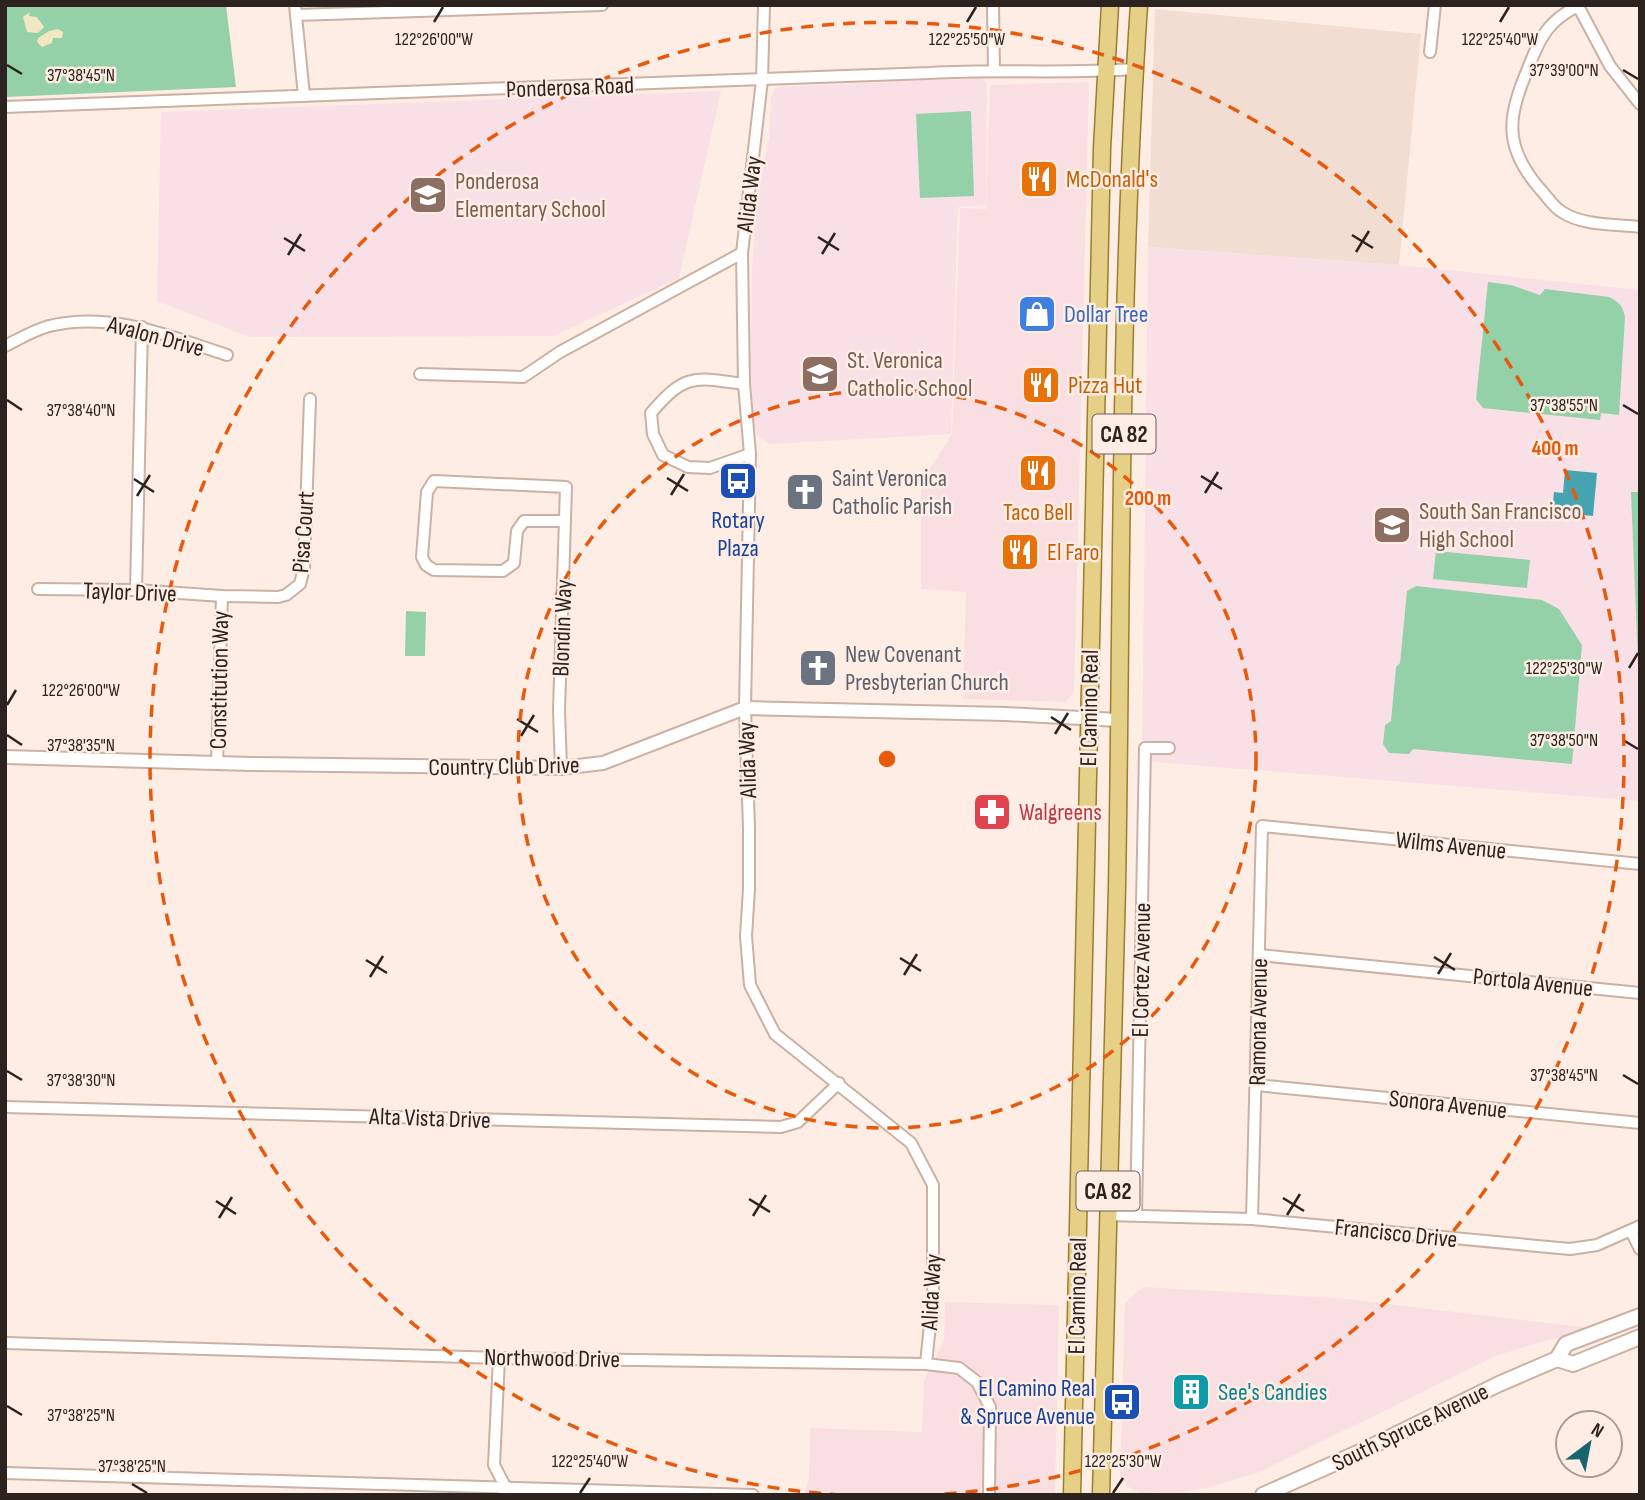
<svg xmlns="http://www.w3.org/2000/svg" width="1645" height="1500" viewBox="0 0 1645 1500" font-family="'Sofia Sans Condensed',sans-serif">
	<style>
		.commercial { fill: #fadfe2 }
		.built { fill: #f2ddd2 }
		.education { fill: #f9dfe6 }
		.green { fill: #95d1a8 }
		.sand { fill: #f1e7c2 }
		.water { fill: #46a4b0 }
		.lines { fill: none; stroke-linecap: round; stroke-linejoin: round }
		.minor-casing { stroke: #cbb1a2; stroke-width: 14 }
		.tertiary-casing { stroke: #cbb1a2; stroke-width: 16 }
		.secondary-casing { stroke: #cbb1a2; stroke-width: 18 }
		.primary-casing { stroke: #9a7e2d; stroke-width: 19 }
		.minor { stroke: #fff; stroke-width: 10 }
		.tertiary { stroke: #fff; stroke-width: 12 }
		.secondary { stroke: #fff; stroke-width: 14 }
		.primary { stroke: #e6cf86; stroke-width: 16 }
		.ticks { fill: none; stroke: #2d231e; stroke-width: 2.5 }
		.ring { fill: none; stroke: #e8590c; stroke-width: 3.5; stroke-dasharray: 12 9 }
		.labels { text-anchor: middle; stroke-width: 5; stroke-linejoin: round; paint-order: stroke }
		.shield { fill: #feede4; stroke: #6c6059; stroke-width: 2 }
		.shield-label { font-size: 23px; font-weight: bold; fill: #2d231e }
		.street-label { font-size: 24px; fill: #2d231e; stroke: #feede4 }
		.food-label { font-size: 24px; fill: #c56008; stroke: #feede4; text-anchor: start }
		.education-label { font-size: 24px; fill: #785e54; stroke: #feede4; text-anchor: start }
		.shop-label { font-size: 24px; fill: #366cbe; stroke: #feede4; text-anchor: start }
		.worship-label { font-size: 24px; fill: #5b616d; stroke: #feede4; text-anchor: start }
		.transit-label { font-size: 24px; fill: #164399; stroke: #feede4 }
		.health-label { font-size: 24px; fill: #be3a42; stroke: #feede4; text-anchor: start }
		.culture-label { font-size: 24px; fill: #0d838f; stroke: #feede4; text-anchor: start }
		.ticks-label { font-size: 18px; text-anchor: middle; fill: #2d231e; stroke: #feede4; stroke-width: 5; stroke-linejoin: round; paint-order: stroke }
		.centre { fill: #e8590c; stroke: #feede4; stroke-width: 3.5 }
		.ring-label { font-size: 21px; text-anchor: middle; font-weight: bold; fill: #e8590c; stroke: #feede4; stroke-width: 5; stroke-linejoin: round; paint-order: stroke }
	</style>
	<rect width="100%" height="100%" fill="#feede4"/>
	<g class="commercial">
		<path d="M1086 82 1089 83 1074 692 1066 702 963 699 966 592 921 589V483L952 434 960 208 986 209 990 85Z"/>
		<path d="M1143 1287 1337 1298 1590 1328 1498 1355 1257 1473 1210 1487 1182 1492 1139 1493 1127 1486 1120 1475 1125 1303Z"/>
		<path d="M945 1302 1059 1305 1055 1495H804L809 1478 810 1428 922 1432 924 1380 944 1341Z"/>
	</g>
	<path class="built" d="M1155 9 1421 34 1399 265 1148 247Z"/>
	<g class="education">
		<path d="M982 78 987 84 986 205 958 207 951 434 771 444 760 438 753 426 750 397 752 274 756 198 769 139 771 98 775 89 779 87Z"/>
		<path d="M721 91 679 278 553 336 250 337 157 301 161 112Z"/>
		<path d="M1148 247 1399 265 1640 290V801L1142 761Z"/>
	</g>
	<g class="green">
		<path d="M5 5H226L236 87 5 97Z"/>
		<path d="M971 111 974 196 920 198 916 114Z"/>
		<path d="M1488 282 1511 285 1540 295 1545 289 1609 297C1619 302 1623 306 1625 317L1619 415 1601 413 1600 420 1483 408 1476 399Z"/>
		<path d="M1631 492H1640V710Z"/>
		<path d="M1436 551 1530 560 1527 588 1433 579Z"/>
		<path d="M1416 586 1542 600 1559 609 1582 645 1572 764 1413 749 1409 754 1389 753 1383 744 1385 725 1391 721 1396 667 1400 663 1407 591Z"/>
		<path d="M406 611 426 612 425 656H405Z"/>
	</g>
	<g class="sand">
		<path d="M30 12 29 16 37 17 44 27 38 33 27 32 23 17Z"/>
		<path d="M58 29 63 32 62 38H53L52 43 42 47 37 42 38 38 49 31Z"/>
	</g>
	<path class="water" d="M1565 470 1597 473 1593 516 1552 512 1554 492 1563 493Z"/>
	<g class="lines">
		<defs>
			<g id="minor">
				<path d="M295 5 304 96"/>
				<path d="M764 5 762 80 742 253 744 384 750 454 745 708 749 828V889L746 936 750 985 775 1034 911 1143 933 1185V1295L926 1364"/>
				<path d="M993 5 994 70"/>
				<path d="M296 15 602 5"/>
				<path d="M1430 52 1435 5"/>
				<path d="M1640 104 1610 66 1578 6C1549 20 1540 37 1529 66 1508 116 1502 145 1540 189 1547 196 1553 207 1562 212 1583 226 1615 224 1640 227"/>
				<path d="M5 107C313 93 622 86 930 73 998 69 1067 74 1135 69"/>
				<path d="M5 346C19 339 34 330 49 326 111 311 169 336 227 355"/>
				<path d="M420 374 523 377 560 352 742 253"/>
				<path d="M744 384C694 377 685 373 651 413L653 434 663 455 688 467 710 468 750 454"/>
				<path d="M38 589 136 590 222 596 278 597 286 595 300 584 304 568 310 399"/>
				<path d="M136 590 142 327"/>
				<path d="M217 763 222 596"/>
				<path d="M561 768 559 710 566 487 434 481 427 492 422 557 426 565 434 570 503 571 514 563 517 531 524 521H564"/>
				<path d="M1259 955 1640 993"/>
				<path d="M1256 1085 1640 1123"/>
				<path d="M5 1107 781 1127 798 1122 839 1083"/>
				<path d="M1107 1215 1252 1219 1570 1249 1597 1245 1640 1226"/>
				<path d="M1136 1215 1145 748H1169"/>
				<path d="M1252 1219 1262 826 1640 864"/>
				<path d="M1631 1231 1640 1249"/>
				<path d="M5 1343 499 1358 926 1364 959 1368 977 1382 990 1407 989 1495"/>
				<path d="M499 1358 494 1465 505 1486 504 1495"/>
				<path d="M5 1473 753 1495"/>
			</g>
			<path id="tertiary" d="M5 757 252 764 561 768 603 763 745 708 1006 714 1118 720"/>
			<g id="secondary">
				<path d="M1557 1359 1566 1344 1640 1316"/>
				<path d="M1263 1495 1360 1452 1499 1384 1557 1359 1573 1364 1640 1337"/>
			</g>
			<g id="primary">
				<path d="M1072 1495 1102 148 1110 5"/>
				<path d="M1101 1495C1105 1293 1113 1091 1117 888 1122 594 1119 299 1139 5"/>
			</g>
		</defs>
		<use href="#minor" class="minor-casing"/>
		<use href="#tertiary" class="tertiary-casing"/>
		<use href="#secondary" class="secondary-casing"/>
		<use href="#primary" class="primary-casing"/>
		<use href="#minor" class="minor"/>
		<use href="#tertiary" class="tertiary"/>
		<use href="#secondary" class="secondary"/>
		<use href="#primary" class="primary"/>
	</g>
	<path class="ticks" d="M434 22 443 7M967 22 976 7M1500 22 1509 7M7 65 22 74M1623 70 1638 79M1352 235 1373 248M818 237 839 250M284 238 305 251M1356 252 1369 231M822 254 835 233M288 255 301 234M7 400 22 410M1623 405 1638 414M1201 476 1222 489M667 478 688 491M134 479 154 492M1205 493 1218 472M671 495 684 474M137 496 150 475M1629 668 1638 653M7 705 16 690M1051 717 1071 730M517 719 538 732M1055 734 1068 713M7 735 22 745M521 736 534 715M1623 740 1638 749M1434 957 1455 970M900 958 921 971M366 960 387 973M1438 974 1451 953M904 975 917 954M370 977 383 956M7 1071 22 1080M1623 1075 1638 1084M1283 1198 1304 1211M749 1199 770 1212M216 1201 236 1214M1287 1215 1300 1194M753 1216 766 1195M219 1218 232 1197M7 1406 22 1415M132 1484 147 1493M580 1493 590 1478M1113 1493 1123 1478"/>
	<g class="ring">
		<circle cx="887" cy="759" r="369"/>
		<path d="M842 1495A737 737 0 1 1 932 1495"/>
	</g>
	<defs>
		<symbol id="restaurant-square" viewBox="-11 -11 22 22"><rect x="-9" y="-9" width="18" height="18" rx="4" fill="#e8710a" stroke="#feede4"/><path d="M-5-6h1v4h1v-4h1v4h1v-4h1v5L-1.5 .5V6h-2V.5L-5-1ZM5-6V6H3V1.5H1.5Q1.5-4 5-6Z" fill="#fff"/></symbol>
		<symbol id="school-square" viewBox="-11 -11 22 22"><rect x="-9" y="-9" width="18" height="18" rx="4" fill="#8d6e63" stroke="#feede4"/><path d="M0-5L7-2L0 1L-7-2ZM-4 1L0 2.5L4 1V4Q0 6-4 4Z" fill="#fff"/></symbol>
		<symbol id="shop-square" viewBox="-11 -11 22 22"><rect x="-9" y="-9" width="18" height="18" rx="4" fill="#3f7fe0" stroke="#feede4"/><path d="M-5-2.5h2.3a2.7 3.5 0 0 1 5.4 0H5L5.5 6h-11ZM-1.5-2.5h3a1.5 2.3 0 0 0-3 0Z" fill="#fff"/></symbol>
		<symbol id="bus-square" viewBox="-11 -11 22 22"><rect x="-9" y="-9" width="18" height="18" rx="4" fill="#1a4fb4" stroke="#feede4"/><path d="M-5-6H5V4H4V6H2V4H-2V6H-4V4H-5ZM-3.5-4V0h7V-4ZM-3.5 1.2v1.5H-2V1.2ZM2 1.2v1.5H3.5V1.2Z" fill="#fff"/></symbol>
		<symbol id="church-square" viewBox="-11 -11 22 22"><rect x="-9" y="-9" width="18" height="18" rx="4" fill="#6b7280" stroke="#feede4"/><path d="M-1.2-6h2.4v3.5h3.3v2.4h-3.3V6h-2.4V-.1h-3.3v-2.4h3.3Z" fill="#fff"/></symbol>
		<symbol id="pharmacy-square" viewBox="-11 -11 22 22"><rect x="-9" y="-9" width="18" height="18" rx="4" fill="#e0444e" stroke="#feede4"/><path d="M-2-6h4v4h4v4h-4v4h-4v-4h-4v-4h4Z" fill="#fff"/></symbol>
		<symbol id="building-square" viewBox="-11 -11 22 22"><rect x="-9" y="-9" width="18" height="18" rx="4" fill="#0f9aa8" stroke="#feede4"/><path d="M-4-6H4V6H1V3H-1V6H-4ZM-2.5-4.3h1.7v1.8h-1.7ZM.8-4.3h1.7v1.8H.8ZM-2.5-1h1.7V.8h-1.7ZM.8-1h1.7V.8H.8Z" fill="#fff"/></symbol>
	</defs>
	<g fill-rule="evenodd">
		<use href="#restaurant-square" x="1017" y="157" width="44" height="44"/>
		<use href="#school-square" x="406" y="173" width="44" height="44"/>
		<use href="#shop-square" x="1015" y="292" width="44" height="44"/>
		<use href="#school-square" x="798" y="352" width="44" height="44"/>
		<use href="#restaurant-square" x="1019" y="363" width="44" height="44"/>
		<use href="#restaurant-square" x="1016" y="451" width="44" height="44"/>
		<use href="#bus-square" x="716" y="459" width="44" height="44"/>
		<use href="#church-square" x="783" y="470" width="44" height="44"/>
		<use href="#school-square" x="1370" y="503" width="44" height="44"/>
		<use href="#restaurant-square" x="998" y="530" width="44" height="44"/>
		<use href="#church-square" x="796" y="646" width="44" height="44"/>
		<use href="#pharmacy-square" x="970" y="790" width="44" height="44"/>
		<use href="#building-square" x="1169" y="1370" width="44" height="44"/>
		<use href="#bus-square" x="1100" y="1380" width="44" height="44"/>
	</g>
	<g class="labels">
		<g class="shield">
			<rect x="1092.5" y="414.5" width="63" height="39" rx="5"/>
			<rect x="1076.5" y="1171.5" width="63" height="39" rx="5"/>
		</g>
		<g class="shield-label">
			<text x="1124" y="442">CA 82</text>
			<text x="1108" y="1199">CA 82</text>
		</g>
		<g class="street-label">
			<text transform="translate(570 87) rotate(-2)" y="8">Ponderosa Road</text>
			<text transform="translate(749 194) rotate(-83)" y="8">Alida Way</text>
			<text transform="translate(156 336) rotate(15)" y="8">Avalon Drive</text>
			<text transform="translate(303 532) rotate(-86)" y="8">Pisa Court</text>
			<text transform="translate(130 592) rotate(2)" y="8">Taylor Drive</text>
			<text transform="translate(562 628) rotate(-88)" y="8">Blondin Way</text>
			<text transform="translate(219 680) rotate(-89)" y="8">Constitution Way</text>
			<text transform="translate(1089 708) rotate(-89)" y="8">El Camino Real</text>
			<text transform="translate(747 760) rotate(-92)" y="8">Alida Way</text>
			<text transform="translate(504 766) rotate(-1)" y="8">Country Club Drive</text>
			<text transform="translate(1451 845) rotate(6)" y="8">Wilms Avenue</text>
			<text transform="translate(1141 970) rotate(-89)" y="8">El Cortez Avenue</text>
			<text transform="translate(1533 982) rotate(6)" y="8">Portola Avenue</text>
			<text transform="translate(1258 1022) rotate(-89)" y="8">Ramona Avenue</text>
			<text transform="translate(1448 1104) rotate(6)" y="8">Sonora Avenue</text>
			<text transform="translate(430 1118) rotate(2)" y="8">Alta Vista Drive</text>
			<text transform="translate(1396 1233) rotate(6)" y="8">Francisco Drive</text>
			<text transform="translate(931 1292) rotate(-87)" y="8">Alida Way</text>
			<text transform="translate(1077 1296) rotate(-89)" y="8">El Camino Real</text>
			<text transform="translate(552 1358) rotate(1)" y="8">Northwood Drive</text>
			<text transform="translate(1410 1427) rotate(-26)" y="8">South Spruce Avenue</text>
		</g>
		<g class="food-label">
			<text x="1066" y="187">McDonald's</text>
			<text x="1068" y="393">Pizza Hut</text>
			<text x="1038" y="520" text-anchor="middle">Taco Bell</text>
			<text x="1047" y="560">El Faro</text>
		</g>
		<g class="education-label">
			<text x="455" y="189">Ponderosa<tspan x="455" dy="28">Elementary School</tspan></text>
			<text x="847" y="368">St. Veronica<tspan x="847" dy="28">Catholic School</tspan></text>
			<text x="1419" y="519">South San Francisco<tspan x="1419" dy="28">High School</tspan></text>
		</g>
		<g class="shop-label">
			<text x="1064" y="322">Dollar Tree</text>
		</g>
		<g class="worship-label">
			<text x="832" y="486">Saint Veronica<tspan x="832" dy="28">Catholic Parish</tspan></text>
			<text x="845" y="662">New Covenant<tspan x="845" dy="28">Presbyterian Church</tspan></text>
		</g>
		<g class="transit-label">
			<text x="738" y="528">Rotary<tspan x="738" dy="28">Plaza</tspan></text>
			<text x="1095" y="1396" text-anchor="end">El Camino Real<tspan x="1095" dy="28">&amp; Spruce Avenue</tspan></text>
		</g>
		<g class="health-label">
			<text x="1019" y="820">Walgreens</text>
		</g>
		<g class="culture-label">
			<text x="1218" y="1400">See's Candies</text>
		</g>
	</g>
	<g class="ticks-label">
		<text x="434" y="45">122°26'00"W</text>
		<text x="967" y="45">122°25'50"W</text>
		<text x="1500" y="45">122°25'40"W</text>
		<text x="1564" y="76">37°39'00"N</text>
		<text x="81" y="81">37°38'45"N</text>
		<text x="1564" y="411">37°38'55"N</text>
		<text x="81" y="416">37°38'40"N</text>
		<text x="1564" y="674">122°25'30"W</text>
		<text x="81" y="696">122°26'00"W</text>
		<text x="1564" y="746">37°38'50"N</text>
		<text x="81" y="751">37°38'35"N</text>
		<text x="1564" y="1081">37°38'45"N</text>
		<text x="81" y="1086">37°38'30"N</text>
		<text x="81" y="1421">37°38'25"N</text>
		<text x="590" y="1467">122°25'40"W</text>
		<text x="1123" y="1467">122°25'30"W</text>
		<text x="132" y="1472">37°38'25"N</text>
	</g>
	<circle cx="887" cy="759" r="10" class="centre"/>
	<g class="ring-label">
		<text x="1555" y="455">400 m</text>
		<text x="1148" y="505">200 m</text>
	</g>
	<rect width="1645" height="1500" fill="none" stroke="#2d231e" stroke-width="14"/>
	<g transform="translate(1589 1444) rotate(32)"><circle r="33" fill="#feede4" stroke="#aa9c95" stroke-width="2"/>
	<path d="M0-5L12 26L0 18L-12 26Z" fill="#18656d"/>
	<text y="-10" font-size="19" font-weight="bold" text-anchor="middle" fill="#2d231e">N</text>
	</g>
</svg>
